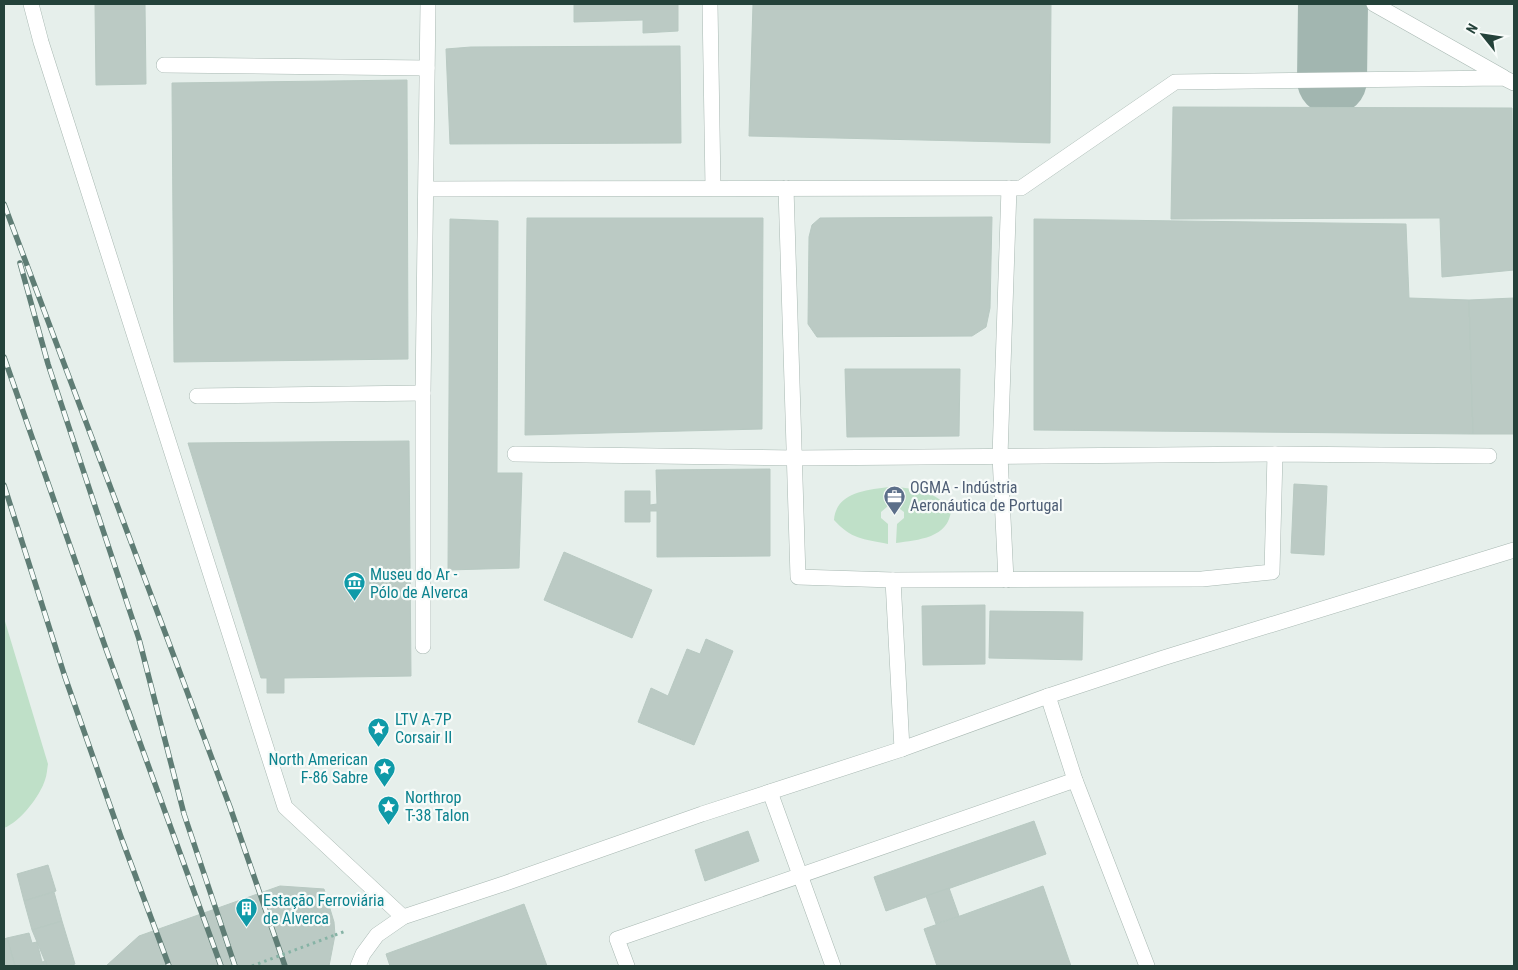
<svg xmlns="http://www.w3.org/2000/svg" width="1518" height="970" viewBox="0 0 1518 970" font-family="'Roboto Condensed',sans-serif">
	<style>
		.green { fill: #bfe0c8 }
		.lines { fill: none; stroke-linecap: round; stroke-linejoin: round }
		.taxiway { stroke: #a2b6b0; stroke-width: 70 }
		.building { fill: #bbcac4; stroke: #b8c9c2 }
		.minor-casing { stroke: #a8b8b2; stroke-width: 16 }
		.path { stroke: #86b3a5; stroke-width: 3; stroke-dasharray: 2.5 4; stroke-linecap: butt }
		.minor { stroke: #fff; stroke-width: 15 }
		.rail-casing { stroke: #5f7d75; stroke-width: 5.5 }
		.rail { stroke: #f7fbf9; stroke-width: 4; stroke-dasharray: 11; stroke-linecap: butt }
		.path-bridge { stroke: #86b3a5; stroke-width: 3; stroke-dasharray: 2.5 4; stroke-linecap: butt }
		.labels { text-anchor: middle; stroke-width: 4.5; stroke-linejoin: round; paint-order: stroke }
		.service-label { font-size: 16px; fill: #4e5e75; stroke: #f7fbf9; text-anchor: start }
		.culture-label { font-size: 16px; fill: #0d838f; stroke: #f7fbf9; text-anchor: start }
	</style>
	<rect width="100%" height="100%" fill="#e6efeb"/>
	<g class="green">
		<path d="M889 487 888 506 881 512V518L888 524V544C863 539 851 539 834 520 836 492 867 490 889 487Z"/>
		<path d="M897 487C920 490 934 491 951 510 949 538 918 540 896 543L897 524 904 518V512L896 506Z"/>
		<path d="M4 618 48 764C47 769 47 775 45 780 40 796 20 822 4 828Z"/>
	</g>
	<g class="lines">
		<path class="taxiway" d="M1332 80 1333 4"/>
	</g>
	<g class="building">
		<path d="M95 4H145L146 84 96 85Z"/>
		<path d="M574 4H678V31L643 33V20L574 22Z"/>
		<path d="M753 4H1051L1050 143 749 136Z"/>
		<path d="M680 46 681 143 450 144 446 49 471 47Z"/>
		<path d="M407 80 408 359 174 362 172 83Z"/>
		<path d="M1173 107 1512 108 1514 270 1442 277 1440 218 1171 219Z"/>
		<path d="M992 217 990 308 986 327 972 336 817 337 808 324 809 237 812 225 820 218Z"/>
		<path d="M527 218H763L762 429 525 435Z"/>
		<path d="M450 219 498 221 497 473H522L519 568 448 570Z"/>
		<path d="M1034 219 1406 224 1409 298 1469 300 1473 434 1034 430Z"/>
		<path d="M1514 298V434H1473L1469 300Z"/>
		<path d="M845 369H960L959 436 847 437Z"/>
		<path d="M409 441 411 676 284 678V693H267V678H261L188 443Z"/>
		<path d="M770 469V556L657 557V511H650V522H625V491H650V505L657 504 656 470Z"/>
		<path d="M1294 484 1327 486 1324 555 1291 553Z"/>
		<path d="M564 552 652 590 632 638 544 600Z"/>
		<path d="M985 605V664L923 665 922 606Z"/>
		<path d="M990 611 1083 612 1082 660 989 658Z"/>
		<path d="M706 639 733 651 694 745 638 722 651 688 668 696 687 649 700 654Z"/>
		<path d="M1034 821 1046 854 886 911 874 877Z"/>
		<path d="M748 831 759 861 705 881 695 850Z"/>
		<path d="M48 865 56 891 24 901 17 874Z"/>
		<path d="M280 886 324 889 334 922 335 935 329 966H106L139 936Z"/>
		<path d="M1043 886 1071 966H937L924 929Z"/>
		<path d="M949 888 959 916 936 924 926 896Z"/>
		<path d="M54 892 62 921 32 930 24 901Z"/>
		<path d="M524 904 547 966H390L386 954Z"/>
		<path d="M62 921 75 964 68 966H47L32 930Z"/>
		<path d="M29 933 32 943 37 942 42 962 46 961 47 966H15L7 938Z"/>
		<path d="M7 938 15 966H4V939Z"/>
	</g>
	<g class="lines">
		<defs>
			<g id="minor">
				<path d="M31 4 41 42 285 807 403 917"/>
				<path d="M710 4 713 188"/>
				<path d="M1374 4 1503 77"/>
				<path d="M164 65 427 68"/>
				<path d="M786 188 798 577 893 580"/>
				<path d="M427 189 1021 188 1175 82 1504 78 1514 83"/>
				<path d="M197 396 423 393"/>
				<path d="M515 454 794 458 1275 454"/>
				<path d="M1006 580 1000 456 1009 188"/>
				<path d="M423 646V393L428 4"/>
				<path d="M1048 696 1075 780 1147 966"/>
				<path d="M902 749 893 580 1202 579 1272 572 1275 454 1489 456"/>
				<path d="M770 792 833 966"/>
				<path d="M358 966 363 954 377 935 403 917 506 883 702 814 902 749 1048 696 1163 658 1514 550"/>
				<path d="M627 966 617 939 1075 780"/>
			</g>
		</defs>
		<use href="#minor" class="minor-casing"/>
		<path class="path" d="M335 935 346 931"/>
		<use href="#minor" class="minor"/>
		<defs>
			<g id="rail">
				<path d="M4 204 166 635 230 807 285 966"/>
				<path d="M20 263 48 364 139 639 184 814 235 966"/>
				<path d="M4 357 106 649 221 966"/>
				<path d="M4 485 65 677 121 837 169 966"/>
			</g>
		</defs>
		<use href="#rail" class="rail-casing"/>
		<use href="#rail" class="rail"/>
		<path class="path-bridge" d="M252 966 335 935"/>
	</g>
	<defs>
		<symbol id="office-pin" viewBox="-11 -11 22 30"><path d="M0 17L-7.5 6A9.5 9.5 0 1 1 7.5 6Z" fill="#5c6f8a" stroke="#f7fbf9"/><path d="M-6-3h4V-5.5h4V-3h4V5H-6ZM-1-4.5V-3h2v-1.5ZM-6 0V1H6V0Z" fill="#fff"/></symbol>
		<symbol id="museum-pin" viewBox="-11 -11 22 30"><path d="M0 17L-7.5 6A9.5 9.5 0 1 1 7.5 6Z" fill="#0f9aa8" stroke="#f7fbf9"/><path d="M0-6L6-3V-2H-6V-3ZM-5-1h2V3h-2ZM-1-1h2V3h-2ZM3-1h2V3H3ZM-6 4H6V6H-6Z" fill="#fff"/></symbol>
		<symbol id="sight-pin" viewBox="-11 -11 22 30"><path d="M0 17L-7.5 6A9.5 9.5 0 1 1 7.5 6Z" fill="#0f9aa8" stroke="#f7fbf9"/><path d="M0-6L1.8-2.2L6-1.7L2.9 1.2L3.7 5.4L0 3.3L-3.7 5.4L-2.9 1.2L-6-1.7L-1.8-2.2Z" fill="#fff"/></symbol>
		<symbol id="building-pin" viewBox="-11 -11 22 30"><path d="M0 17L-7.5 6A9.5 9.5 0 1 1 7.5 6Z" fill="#0f9aa8" stroke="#f7fbf9"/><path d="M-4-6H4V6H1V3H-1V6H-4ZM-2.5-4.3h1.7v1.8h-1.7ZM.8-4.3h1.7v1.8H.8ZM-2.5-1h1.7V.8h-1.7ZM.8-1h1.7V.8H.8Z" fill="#fff"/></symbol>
	</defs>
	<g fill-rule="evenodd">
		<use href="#office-pin" x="882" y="484" width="25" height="34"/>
		<use href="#museum-pin" x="342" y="570" width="25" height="34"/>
		<use href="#sight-pin" x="366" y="716" width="25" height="34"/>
		<use href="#sight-pin" x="372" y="756" width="25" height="34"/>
		<use href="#sight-pin" x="376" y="794" width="25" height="34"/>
		<use href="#building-pin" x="234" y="896" width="25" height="34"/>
	</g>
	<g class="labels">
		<g class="service-label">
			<text x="910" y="493">OGMA - Indústria<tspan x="910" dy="18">Aeronáutica de Portugal</tspan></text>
		</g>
		<g class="culture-label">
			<text x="370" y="580">Museu do Ar -<tspan x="370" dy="18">Pólo de Alverca</tspan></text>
			<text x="395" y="725">LTV A-7P<tspan x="395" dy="18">Corsair II</tspan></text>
			<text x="368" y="765" text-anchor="end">North American<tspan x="368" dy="18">F-86 Sabre</tspan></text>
			<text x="405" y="803">Northrop<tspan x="405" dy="18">T-38 Talon</tspan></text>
			<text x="263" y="906">Estação Ferroviária<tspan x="263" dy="18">de Alverca</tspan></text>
		</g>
	</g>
	<rect width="1518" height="970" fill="none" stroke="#24423a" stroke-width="10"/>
	<g transform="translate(1483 35) rotate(300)" stroke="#f7fbf9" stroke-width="4" paint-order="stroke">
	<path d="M0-4L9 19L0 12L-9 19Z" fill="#24423a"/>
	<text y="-8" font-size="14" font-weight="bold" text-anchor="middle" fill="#24423a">N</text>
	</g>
</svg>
